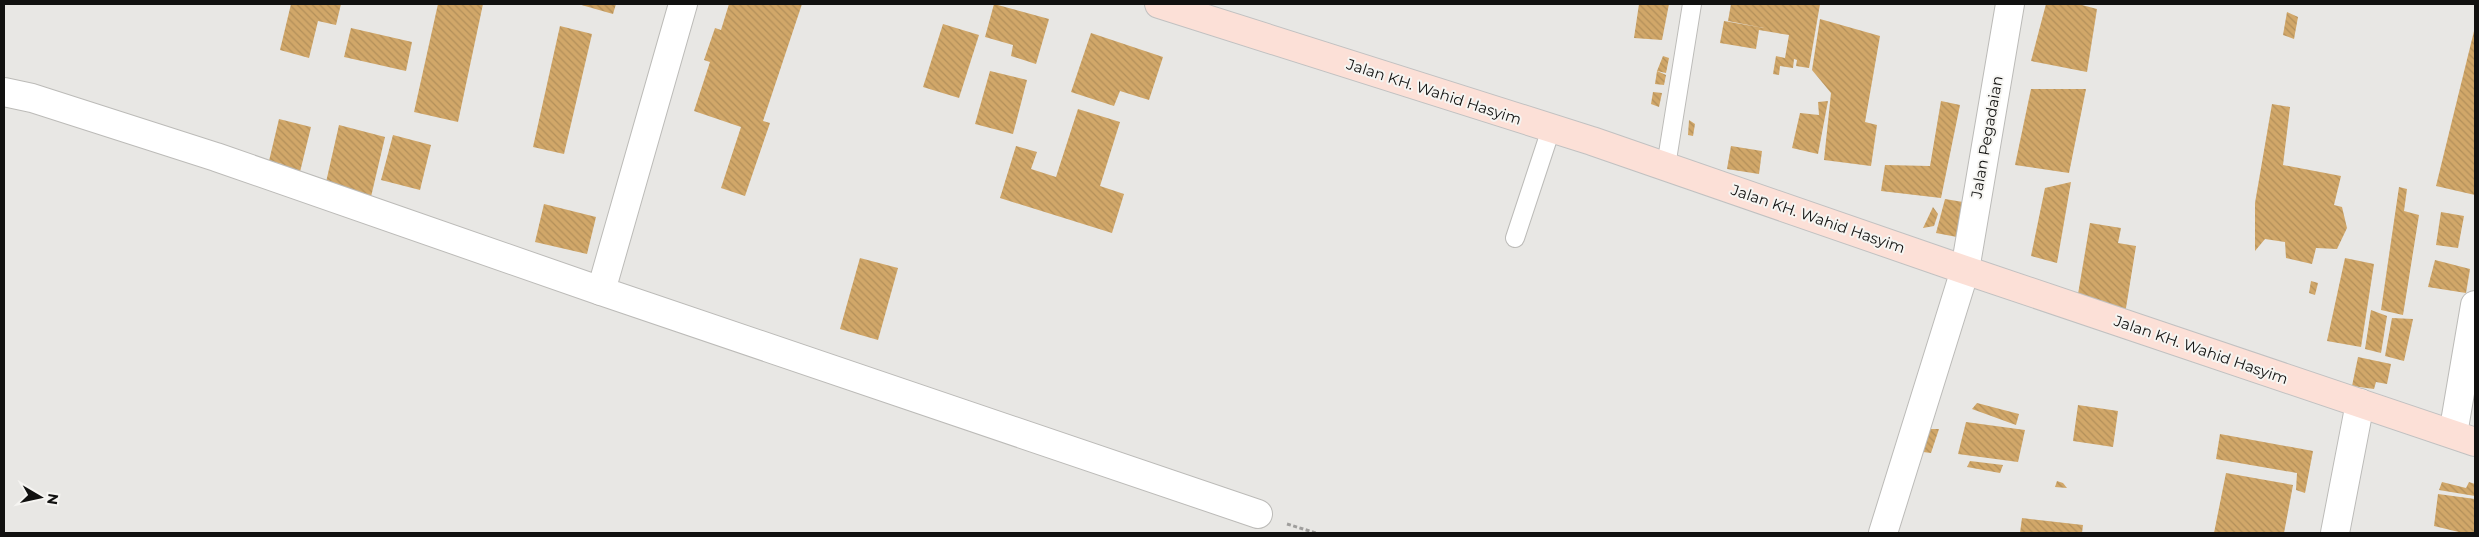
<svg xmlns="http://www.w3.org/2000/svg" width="2479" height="537" viewBox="0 0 2479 537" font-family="Montserrat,sans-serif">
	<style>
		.building { fill: url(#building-back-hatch) }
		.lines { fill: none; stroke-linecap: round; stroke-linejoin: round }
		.lane-casing { stroke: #bcbbb8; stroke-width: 20 }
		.street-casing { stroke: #bcbbb8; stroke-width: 30 }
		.primary-casing { stroke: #c1c1c1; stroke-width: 30 }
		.path { stroke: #9f9e9c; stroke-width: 3; stroke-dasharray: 4 2.5; stroke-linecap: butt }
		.lane { stroke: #fff; stroke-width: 18 }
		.street { stroke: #fff; stroke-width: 28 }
		.primary { stroke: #fce0d7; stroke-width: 28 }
		.labels { text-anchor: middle; stroke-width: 4; stroke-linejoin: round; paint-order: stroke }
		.street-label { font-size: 15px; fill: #111110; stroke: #f6f5f2 }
	</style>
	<defs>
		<pattern id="building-back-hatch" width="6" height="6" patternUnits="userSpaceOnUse" patternTransform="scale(1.25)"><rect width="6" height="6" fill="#d1a769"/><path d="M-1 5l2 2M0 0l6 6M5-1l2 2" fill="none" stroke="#b28f5a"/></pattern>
	</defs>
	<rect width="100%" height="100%" fill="#e8e7e4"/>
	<g class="building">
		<path d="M291 4H341L336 25 318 21 309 58 280 50Z"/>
		<path d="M438 4H483L458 122 414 112Z"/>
		<path d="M578 4H616L613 14Z"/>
		<path d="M729 4H802L763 121 770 123 745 196 721 188 741 127 694 111 710 62 704 60 715 28 721 30Z"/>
		<path d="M994 4 1049 19 1036 64 1011 56 1013 45 985 37Z"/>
		<path d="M1639 4H1669L1662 40 1634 38Z"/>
		<path d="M1731 4H1820L1809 68 1796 66 1797 60 1794 59 1793 68 1780 66 1779 75 1773 74 1776 56 1785 58 1789 35 1759 30 1756 49 1720 43 1724 21 1764 28 1728 21Z"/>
		<path d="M2046 4H2078L2097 9 2087 72 2031 61Z"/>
		<path d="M2287 12 2298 17 2294 39 2283 35Z"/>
		<path d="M1820 19 1880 36 1865 122 1877 125 1871 166 1824 160 1831 93 1812 70Z"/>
		<path d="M943 24 979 35 959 98 923 87Z"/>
		<path d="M560 26 592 34 564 154 533 147Z"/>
		<path d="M2475 27V195L2436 186Z"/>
		<path d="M351 28 412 42 406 71 344 57Z"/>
		<path d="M1091 33 1163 57 1149 100 1120 91 1114 106 1071 92Z"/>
		<path d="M1663 56 1669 58 1666 73 1657 71Z"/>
		<path d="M990 71 1027 80 1013 134 975 124Z"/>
		<path d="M1657 71 1666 75 1664 85 1655 84Z"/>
		<path d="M2031 89H2086L2069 173 2015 165Z"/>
		<path d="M1653 92 1662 93 1659 107 1651 104Z"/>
		<path d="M1828 101 1818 154 1792 148 1800 113 1819 115 1818 102Z"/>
		<path d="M1941 101 1960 105 1941 198 1881 191 1885 165 1930 166Z"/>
		<path d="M2272 104 2290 107 2283 165 2341 176 2334 205 2342 207 2347 228 2337 249 2316 248 2312 264 2286 258 2285 242 2265 239 2255 251V203Z"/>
		<path d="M1078 109 1120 122 1100 186 1124 194 1112 233 1000 198 1016 146 1037 152 1031 169 1056 177Z"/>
		<path d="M279 119 311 127 299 176 280 171 282 164 269 161Z"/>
		<path d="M1689 120 1695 124 1693 136 1688 135Z"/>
		<path d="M339 125 385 137 370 201 324 191Z"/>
		<path d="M393 135 431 145 420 190 381 180Z"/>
		<path d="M1731 146 1762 151 1759 174 1727 169Z"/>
		<path d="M2071 182 2057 263 2031 256 2045 188Z"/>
		<path d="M2399 187 2407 189 2404 211 2419 215 2403 315 2381 310Z"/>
		<path d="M1945 199 1963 202 1957 237 1936 233Z"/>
		<path d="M544 204 596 217 587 254 535 242Z"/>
		<path d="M1933 207 1938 214 1934 226 1923 228Z"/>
		<path d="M2441 212 2464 216 2458 248 2436 245Z"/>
		<path d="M2090 223 2121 228 2118 243 2136 246 2125 314 2076 306Z"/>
		<path d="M860 258 898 268 878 340 840 329Z"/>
		<path d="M2345 258 2374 264 2361 347 2327 341Z"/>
		<path d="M2435 260 2470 269 2466 293 2428 287Z"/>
		<path d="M2311 281 2318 283 2315 295 2309 293Z"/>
		<path d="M2371 310 2387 316 2381 353 2365 349Z"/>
		<path d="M2392 318 2413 319 2404 361 2385 356Z"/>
		<path d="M2358 357 2391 364 2387 384 2376 382 2374 389 2352 386Z"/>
		<path d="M1977 403 2019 414 2016 425 1972 409Z"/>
		<path d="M2078 405 2118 411 2113 447 2073 441Z"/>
		<path d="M1966 422 2025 430 2018 462 1958 454Z"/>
		<path d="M1930 429H1939L1931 453 1923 452Z"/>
		<path d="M2220 434 2313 451 2305 493 2296 490 2297 473 2216 459Z"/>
		<path d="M1970 461 2003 465 2000 473 1967 467Z"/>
		<path d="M2226 473 2293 485 2284 533H2214Z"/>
		<path d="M2057 481 2063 483 2067 488 2055 487Z"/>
		<path d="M2442 482 2466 488 2469 482 2475 484V496L2439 490Z"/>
		<path d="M2438 494 2475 499V533H2463L2434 526Z"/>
		<path d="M2022 518 2083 525 2082 533H2020Z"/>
	</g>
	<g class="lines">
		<defs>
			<g id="lane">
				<path d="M1666 166 1692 4"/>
				<path d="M1515 238 1551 129"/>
			</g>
			<g id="street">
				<path d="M683 4 601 291 1258 514"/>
				<path d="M4 92 32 98 216 157 601 291"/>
				<path d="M2453 434 2475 305"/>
				<path d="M1883 533 1965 270 2010 4"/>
				<path d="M2335 533 2360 403"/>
			</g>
			<path id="primary" d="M1159 4 1592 141 1965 270 2475 442"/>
		</defs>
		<use href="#lane" class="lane-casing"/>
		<use href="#street" class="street-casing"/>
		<use href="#primary" class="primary-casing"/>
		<path class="path" d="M1287 524 1316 533"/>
		<use href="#lane" class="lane"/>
		<use href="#street" class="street"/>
		<use href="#primary" class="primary"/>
	</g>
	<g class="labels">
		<g class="street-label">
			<text transform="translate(1434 92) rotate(18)" y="5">Jalan KH. Wahid Hasyim</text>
			<text transform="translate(1987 137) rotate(-80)" y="5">Jalan Pegadaian</text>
			<text transform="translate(1818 219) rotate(19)" y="5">Jalan KH. Wahid Hasyim</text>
			<text transform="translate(2201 350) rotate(19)" y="5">Jalan KH. Wahid Hasyim</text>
		</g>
	</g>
	<rect width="2479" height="537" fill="none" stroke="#111110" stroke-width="10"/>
	<g transform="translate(40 497) rotate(99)" stroke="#f6f5f2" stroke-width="4" paint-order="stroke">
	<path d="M0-4L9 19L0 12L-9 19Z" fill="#111110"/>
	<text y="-8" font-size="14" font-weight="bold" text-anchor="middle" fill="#111110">N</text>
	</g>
</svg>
